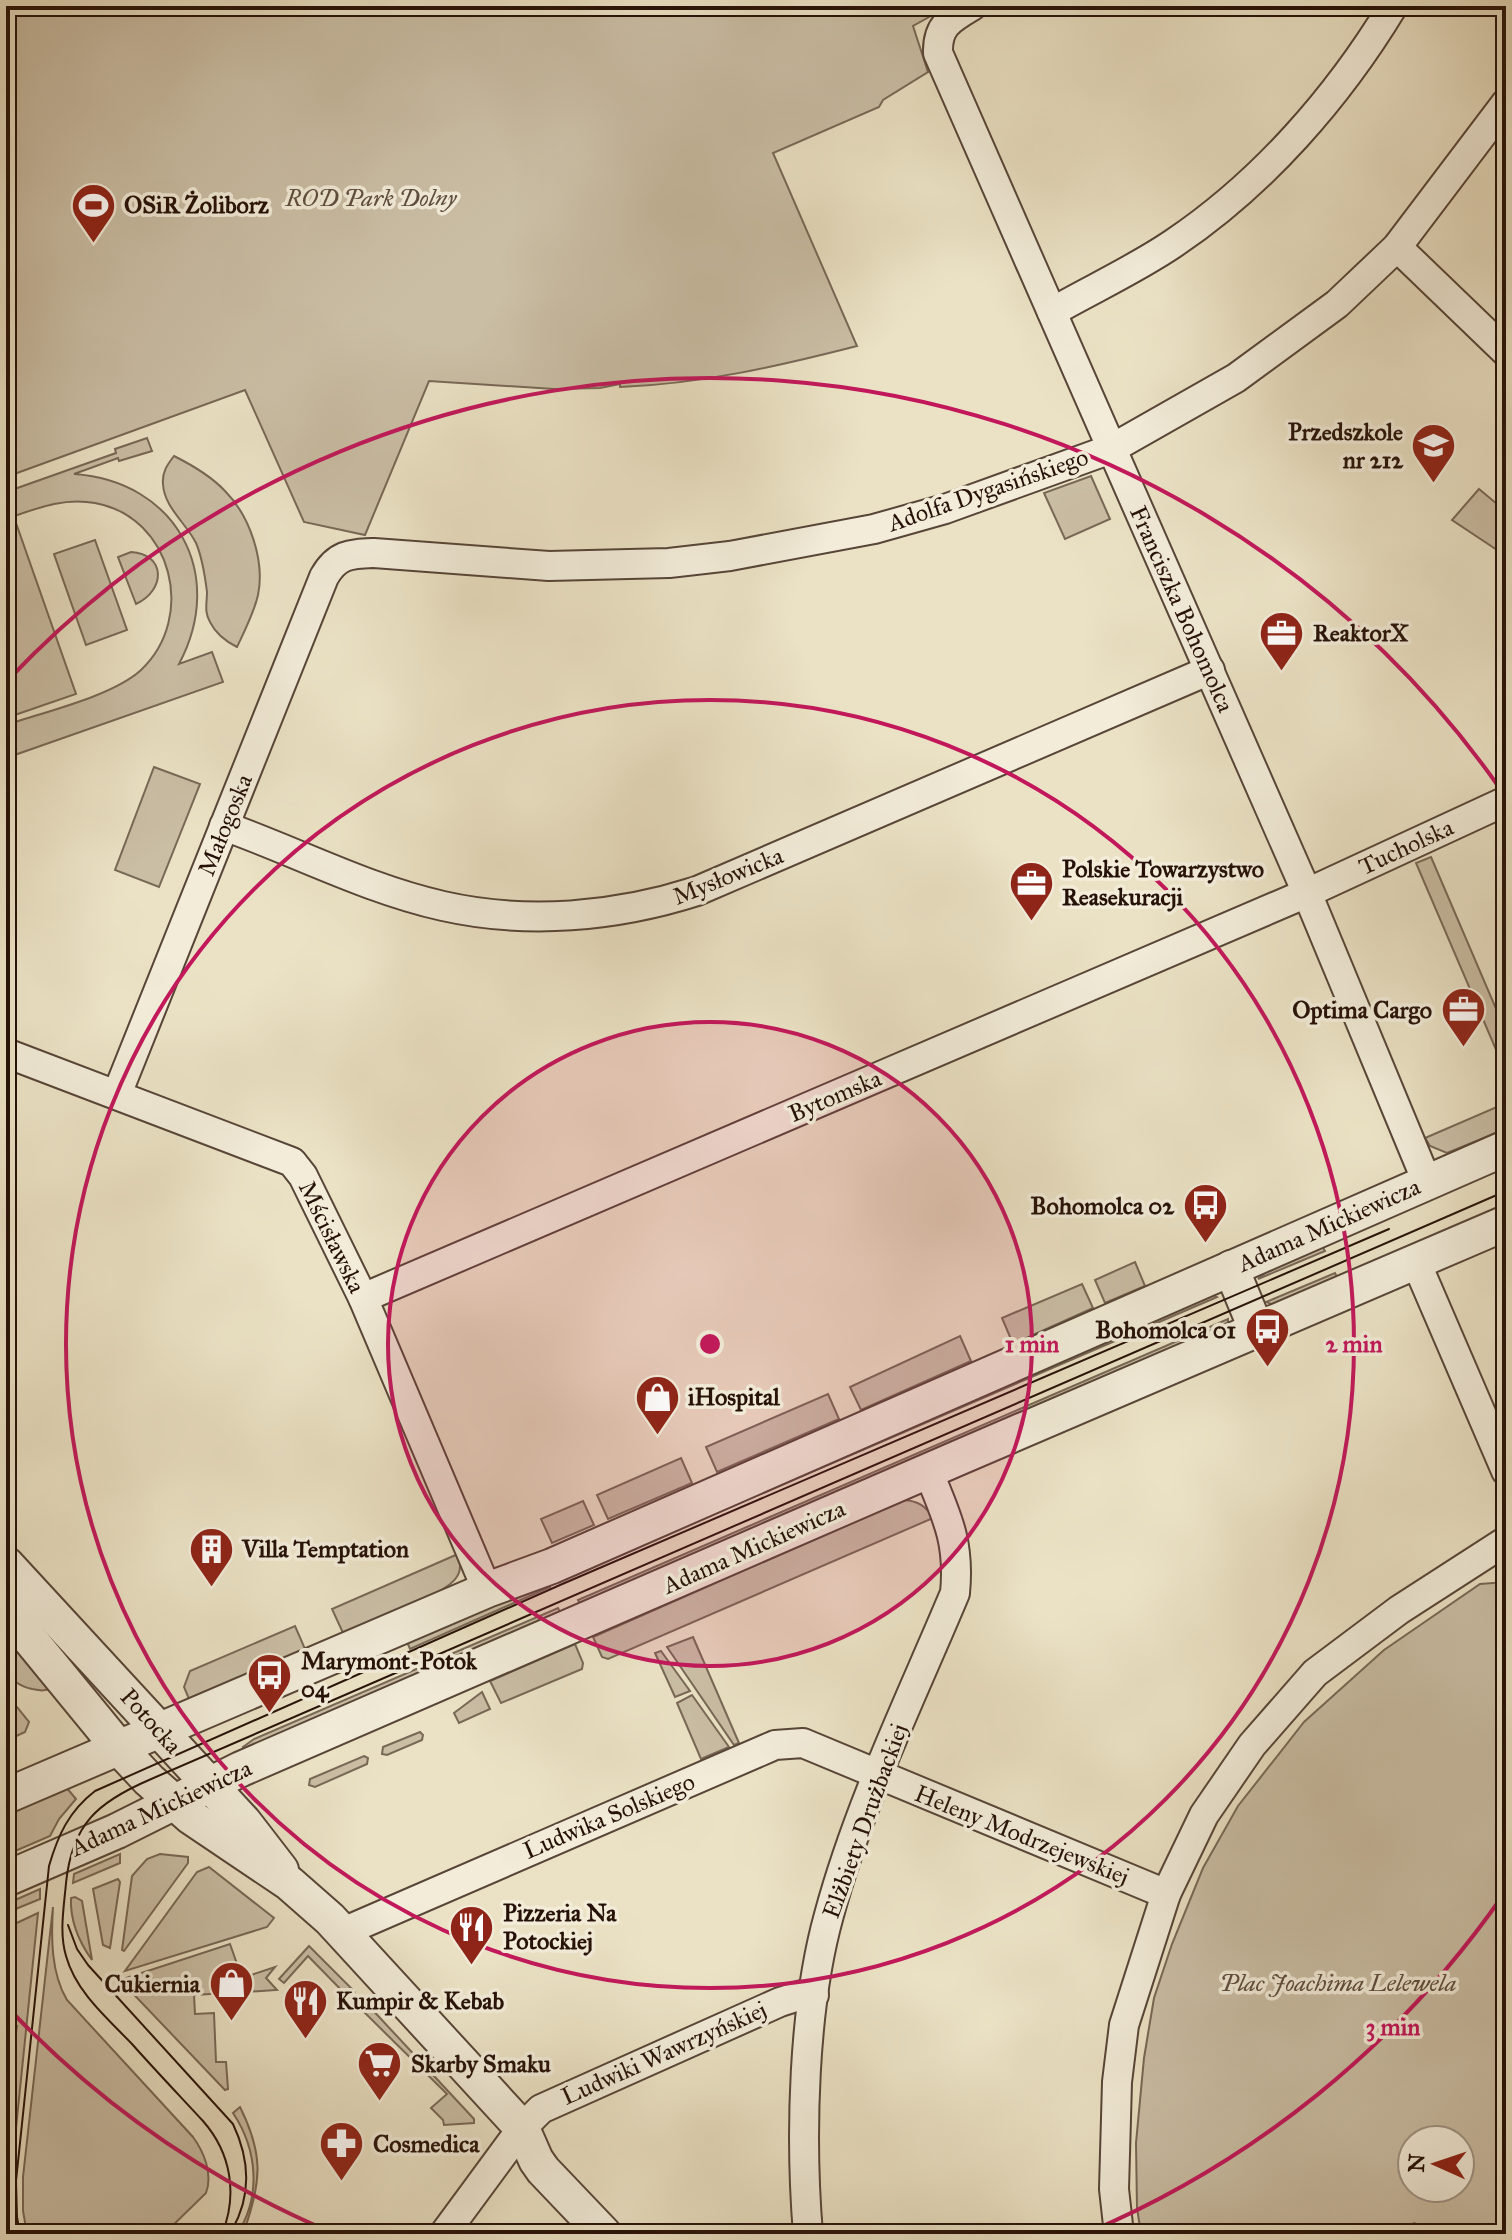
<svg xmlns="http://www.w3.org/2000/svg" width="1512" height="2240" viewBox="0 0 1512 2240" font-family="'IM FELL Great Primer',serif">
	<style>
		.green { fill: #cabea5; stroke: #786856; stroke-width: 2; fill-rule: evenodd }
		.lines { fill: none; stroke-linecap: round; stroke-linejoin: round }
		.minor-casing { stroke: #574537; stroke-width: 32 }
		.tertiary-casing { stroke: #574537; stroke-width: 38 }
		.minor { stroke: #f2ecd9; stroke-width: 28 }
		.tertiary { stroke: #f2ecd9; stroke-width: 34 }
		.tram { stroke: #261108; stroke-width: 2 }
		.ring { fill: none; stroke: #c2185b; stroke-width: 4 }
		.labels { text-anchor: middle; stroke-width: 7; stroke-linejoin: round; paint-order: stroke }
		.park-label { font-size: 24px; font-style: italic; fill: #5f4e3f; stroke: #f2ecd9 }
		.poi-label { font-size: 24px; font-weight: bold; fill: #261108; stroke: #f2ecd9; text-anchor: start }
		.street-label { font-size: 24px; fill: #261108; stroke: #f2ecd9 }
		.centre { fill: #c2185b; stroke: #f2ecd9; stroke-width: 4 }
		.ring-label { font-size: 24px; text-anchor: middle; font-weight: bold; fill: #c2185b; stroke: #f2ecd9; stroke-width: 7; stroke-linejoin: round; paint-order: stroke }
	</style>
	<rect width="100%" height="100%" fill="#ebe2c5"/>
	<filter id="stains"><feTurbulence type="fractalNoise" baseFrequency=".0025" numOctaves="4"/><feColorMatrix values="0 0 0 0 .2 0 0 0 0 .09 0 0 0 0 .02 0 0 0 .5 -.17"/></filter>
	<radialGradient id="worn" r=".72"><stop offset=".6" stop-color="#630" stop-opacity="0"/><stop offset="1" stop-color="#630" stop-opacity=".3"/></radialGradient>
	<g class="green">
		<path d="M6 6H937L940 11 913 26 928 72 883 100 879 107 773 153 857 346C779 366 701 384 620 387V384L600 388 554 389 429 381 365 535 304 522 245 390 6 477Z"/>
		<path d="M147 438 152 451 119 461 118 458 74 474C176 481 227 574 179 664L212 652 223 682 6 758V725C44 712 113 696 141 670 197 617 172 517 95 503 63 497 35 509 6 519V492L116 453 115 449Z"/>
		<path d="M174 456C192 465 211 476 225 491 250 516 265 561 258 595 254 613 245 630 237 647 225 641 216 634 210 622 204 612 207 603 207 592 205 576 202 557 196 543 186 523 164 507 163 484 162 472 167 465 174 456Z"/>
		<path d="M1091 476 1110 519 1065 539 1044 493Z"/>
		<path d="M1479 489 1497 504 1506 495V556L1452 520Z"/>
		<path d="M16 523 76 694 6 718V526Z"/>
		<path d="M95 540 127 630 86 645 54 554Z"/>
		<path d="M131 552C166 554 166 590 136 604L118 557Z"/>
		<path d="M154 767 200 784 159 887 115 870Z"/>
		<path d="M1431 857 1506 1032V1073L1416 863Z"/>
		<path d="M1499 1106 1506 1122V1129L1447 1153 1430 1146 1425 1138Z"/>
		<path d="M1322 1246 1325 1251 1258 1279 1268 1270Z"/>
		<path d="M1135 1262 1145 1286 1105 1303 1095 1280Z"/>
		<path d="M1335 1273 1338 1280 1274 1305 1266 1302Z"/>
		<path d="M1082 1284 1093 1308 1013 1344 1002 1318Z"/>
		<path d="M1212 1294 1217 1297 568 1577Z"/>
		<path d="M1228 1319V1325L581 1606 578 1600Z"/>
		<path d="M960 1336 971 1361 861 1410 850 1387Z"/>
		<path d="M828 1394 839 1419 717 1472 706 1447Z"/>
		<path d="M681 1458 692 1483 608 1519 597 1495Z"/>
		<path d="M904 1500C918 1501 926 1506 933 1518L608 1659 602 1657 593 1637Z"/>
		<path d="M583 1501 594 1525 552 1543 541 1519Z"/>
		<path d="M458 1554C460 1563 462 1570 456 1578 444 1596 367 1623 343 1633L332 1609Z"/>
		<path d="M548 1582 550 1587 410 1649 407 1642Z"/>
		<path d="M1506 1582V2234H1439L1414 2223 1406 2234H1141L1137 2208 1136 2143 1144 2058 1154 1998 1172 1944 1203 1868 1238 1806 1304 1722 1384 1650 1480 1584ZM1412 2140H1460V2188H1412Z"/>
		<path d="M558 1608 561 1614 245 1750 243 1747 254 1739Z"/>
		<path d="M295 1626 305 1649 189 1699 184 1687 190 1671Z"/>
		<path d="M6 1634 51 1688C43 1692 40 1690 32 1689 0 1681 6 1662 6 1634Z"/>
		<path d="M693 1637 739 1743 734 1745 667 1647Z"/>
		<path d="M575 1644 583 1663 582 1669 501 1703 490 1681Z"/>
		<path d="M661 1651 690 1691 675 1697 655 1653Z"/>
		<path d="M482 1692 490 1709 459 1723 454 1713Z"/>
		<path d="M692 1695 729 1747 701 1759 677 1703Z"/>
		<path d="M6 1702 17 1707 29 1722 25 1732 6 1741Z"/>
		<path d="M420 1732 423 1735 422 1740 387 1755 382 1754 383 1747Z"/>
		<path d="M364 1756 368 1758 367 1764 315 1787 309 1785 310 1779Z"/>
		<path d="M66 1787 76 1799 59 1819 50 1836 6 1855V1813Z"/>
		<path d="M120 1854V1863L73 1883 74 1874Z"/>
		<path d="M160 1854 188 1857V1863L124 1951 122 1950 132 1876 147 1859Z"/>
		<path d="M209 1867 274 1918 267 1927 125 1971 197 1872Z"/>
		<path d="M118 1879 120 1882 110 1948 103 1945 93 1889Z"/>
		<path d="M40 1889V1899L6 1913V1904Z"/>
		<path d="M75 1897 82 1901 92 1960C79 1942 70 1922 71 1898Z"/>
		<path d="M53 1907C51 1938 51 1973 67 2000L193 2137C204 2152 213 2174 206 2193L164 2234H27L23 2211V2177Z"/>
		<path d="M38 1913 11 2177 10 2211 14 2234H6V2090L17 2026H6V1928Z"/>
		<path d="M230 1944 242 1978 275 1967 266 1978 277 1990 194 1995 195 2014 214 2013 216 2062H226L228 2089 225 2090 120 1980Z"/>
		<path d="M309 1946 355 1992 350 1999 308 1956 284 1983 279 1979Z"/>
		<path d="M368 2005 474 2119V2123L444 2125 443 2120 431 2108 447 2094 363 2011Z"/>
		<path d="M240 2107C263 2153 262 2180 245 2228L242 2234H237C262 2196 257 2149 233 2113Z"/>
	</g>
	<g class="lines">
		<defs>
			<g id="minor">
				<path d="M972 6C950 19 937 26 938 53L1307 893 1427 1182"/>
				<path d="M1397 247 1506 352"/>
				<path d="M1052 312C1092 289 1136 269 1174 243 1263 183 1338 97 1393 6"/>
				<path d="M224 826C297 852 367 889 443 906 527 925 616 917 697 891L1210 670"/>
				<path d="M6 1053 292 1162 303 1176 363 1298 487 1590"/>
				<path d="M117 1094 324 577C337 554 350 554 374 553L549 566 669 563 730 556 874 529 945 509 1111 449 1236 378 1337 304 1397 247 1506 103"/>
				<path d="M1416 1262 1506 1471"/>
				<path d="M363 1298 1307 893 1506 801"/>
				<path d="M343 1932 775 1745 803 1743 1166 1894"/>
				<path d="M444 2234 522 2128 541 2109 780 2002 802 1995H814"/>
				<path d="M808 2234C800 2137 803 2008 829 1915 859 1804 911 1698 955 1593 960 1542 947 1517 928 1471"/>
				<path d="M1119 2234 1114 2189 1117 2082 1124 2025 1166 1894 1204 1815 1252 1745 1315 1673 1399 1610 1506 1541"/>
			</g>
			<g id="tertiary">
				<path d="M1231 1268 1257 1331"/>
				<path d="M6 1564 244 1822 281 1870"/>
				<path d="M6 1610 119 1748 149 1780 191 1817 289 1883 330 1919 522 2128 536 2160 543 2170 604 2234"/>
				<path d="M6 1796 487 1590 552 1566 1506 1148"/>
				<path d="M6 1879 117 1831 241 1769 958 1458 1506 1223"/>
			</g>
		</defs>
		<use href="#minor" class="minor-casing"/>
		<use href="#tertiary" class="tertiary-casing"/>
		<use href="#minor" class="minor"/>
		<use href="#tertiary" class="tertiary"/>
		<g class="tram">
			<path d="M68 1925 77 1949 88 1965 233 2124C250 2160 252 2195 232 2230"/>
			<path d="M20 2234 17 2217 16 2181 49 1866C58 1835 69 1811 95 1791L560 1585 1389 1229"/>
			<path d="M222 2234C238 2194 231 2153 203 2121 179 2095 155 2070 132 2044 107 2018 76 1992 66 1956 59 1932 64 1907 66 1883 72 1824 98 1802 149 1780L1506 1191"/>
		</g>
	</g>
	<circle cx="710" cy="1344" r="322" fill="#c2185b" fill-opacity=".12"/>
	<g class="ring">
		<circle cx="710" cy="1344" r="322"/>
		<circle cx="710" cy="1344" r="644"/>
		<path d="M1501 1898A966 966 0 0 1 1087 2233M333 2233A966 966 0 0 1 9 2009M9 679A966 966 0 0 1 1501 790"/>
	</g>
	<defs>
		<symbol id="stadium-pin" viewBox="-11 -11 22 30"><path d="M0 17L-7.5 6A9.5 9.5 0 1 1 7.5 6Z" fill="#8f2418" stroke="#f2ecd9"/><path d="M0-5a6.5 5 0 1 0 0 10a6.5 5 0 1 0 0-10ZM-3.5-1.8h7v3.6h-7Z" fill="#fff"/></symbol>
		<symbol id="school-pin" viewBox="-11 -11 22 30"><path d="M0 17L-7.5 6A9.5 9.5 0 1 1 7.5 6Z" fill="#8f2418" stroke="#f2ecd9"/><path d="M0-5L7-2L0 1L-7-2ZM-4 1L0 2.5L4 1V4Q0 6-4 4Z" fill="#fff"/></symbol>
		<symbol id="office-pin" viewBox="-11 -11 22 30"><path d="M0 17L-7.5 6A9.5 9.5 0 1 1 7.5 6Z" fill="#8f2418" stroke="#f2ecd9"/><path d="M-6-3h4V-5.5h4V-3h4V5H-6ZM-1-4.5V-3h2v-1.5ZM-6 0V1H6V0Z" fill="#fff"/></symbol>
		<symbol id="bus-pin" viewBox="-11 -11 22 30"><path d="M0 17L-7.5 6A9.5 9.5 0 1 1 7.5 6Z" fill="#8f2418" stroke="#f2ecd9"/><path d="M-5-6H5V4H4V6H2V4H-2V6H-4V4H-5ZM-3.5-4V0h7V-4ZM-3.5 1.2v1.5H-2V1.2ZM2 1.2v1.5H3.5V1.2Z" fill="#fff"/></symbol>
		<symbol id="shop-pin" viewBox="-11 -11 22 30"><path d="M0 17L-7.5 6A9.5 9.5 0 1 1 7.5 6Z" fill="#8f2418" stroke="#f2ecd9"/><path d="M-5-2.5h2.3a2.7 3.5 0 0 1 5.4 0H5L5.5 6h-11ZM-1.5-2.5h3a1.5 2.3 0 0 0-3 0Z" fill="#fff"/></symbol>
		<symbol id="building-pin" viewBox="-11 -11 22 30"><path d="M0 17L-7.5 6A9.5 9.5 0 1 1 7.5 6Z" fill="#8f2418" stroke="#f2ecd9"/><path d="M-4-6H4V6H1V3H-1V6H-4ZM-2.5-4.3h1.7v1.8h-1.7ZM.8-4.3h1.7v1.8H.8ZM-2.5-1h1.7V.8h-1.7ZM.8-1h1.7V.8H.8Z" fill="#fff"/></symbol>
		<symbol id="restaurant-pin" viewBox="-11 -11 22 30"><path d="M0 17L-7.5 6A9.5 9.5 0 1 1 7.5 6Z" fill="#8f2418" stroke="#f2ecd9"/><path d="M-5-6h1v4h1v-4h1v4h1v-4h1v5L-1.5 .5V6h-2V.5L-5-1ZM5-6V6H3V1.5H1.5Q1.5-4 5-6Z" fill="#fff"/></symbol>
		<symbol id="supermarket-pin" viewBox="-11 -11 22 30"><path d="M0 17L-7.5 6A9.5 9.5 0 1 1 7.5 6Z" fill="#8f2418" stroke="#f2ecd9"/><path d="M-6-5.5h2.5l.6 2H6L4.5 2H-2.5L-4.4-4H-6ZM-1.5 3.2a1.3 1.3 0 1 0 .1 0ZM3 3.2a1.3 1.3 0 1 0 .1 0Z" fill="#fff"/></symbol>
		<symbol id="pharmacy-pin" viewBox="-11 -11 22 30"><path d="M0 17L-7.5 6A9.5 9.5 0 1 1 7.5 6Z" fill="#8f2418" stroke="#f2ecd9"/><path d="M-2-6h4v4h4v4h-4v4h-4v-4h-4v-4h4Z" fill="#fff"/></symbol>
	</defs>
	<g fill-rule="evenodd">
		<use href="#stadium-pin" x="68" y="180" width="51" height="69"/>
		<use href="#school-pin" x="1408" y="420" width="51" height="69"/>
		<use href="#office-pin" x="1256" y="608" width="51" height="69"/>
		<use href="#office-pin" x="1006" y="858" width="51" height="69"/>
		<use href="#office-pin" x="1438" y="984" width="51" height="69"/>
		<use href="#bus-pin" x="1180" y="1180" width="51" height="69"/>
		<use href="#bus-pin" x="1242" y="1304" width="51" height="69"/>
		<use href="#shop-pin" x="632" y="1372" width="51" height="69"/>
		<use href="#building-pin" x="186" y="1524" width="51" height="69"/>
		<use href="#bus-pin" x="244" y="1650" width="51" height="69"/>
		<use href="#restaurant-pin" x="446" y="1902" width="51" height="69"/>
		<use href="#shop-pin" x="206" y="1958" width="51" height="69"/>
		<use href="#restaurant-pin" x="280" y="1976" width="51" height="69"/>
		<use href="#supermarket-pin" x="354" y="2038" width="51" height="69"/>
		<use href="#pharmacy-pin" x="316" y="2118" width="51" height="69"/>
	</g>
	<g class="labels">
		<g class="park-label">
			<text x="371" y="206">ROD Park Dolny</text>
			<text x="1338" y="1991">Plac Joachima Lelewela</text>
		</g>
		<g class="poi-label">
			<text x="124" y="213">OSiR Żoliborz</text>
			<text x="1403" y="440" text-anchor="end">Przedszkole<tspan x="1403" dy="28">nr 212</tspan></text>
			<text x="1313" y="641">ReaktorX</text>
			<text x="1062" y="877">Polskie Towarzystwo<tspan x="1062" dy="28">Reasekuracji</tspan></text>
			<text x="1432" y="1018" text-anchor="end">Optima Cargo</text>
			<text x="1174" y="1214" text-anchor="end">Bohomolca 02</text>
			<text x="1236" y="1338" text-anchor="end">Bohomolca 01</text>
			<text x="688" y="1405">iHospital</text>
			<text x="242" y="1557">Villa Temptation</text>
			<text x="301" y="1669">Marymont-Potok<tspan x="301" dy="28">04</tspan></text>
			<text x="503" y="1921">Pizzeria Na<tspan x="503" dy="28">Potockiej</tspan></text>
			<text x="200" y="1992" text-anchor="end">Cukiernia</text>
			<text x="336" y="2009">Kumpir &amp; Kebab</text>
			<text x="411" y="2072">Skarby Smaku</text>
			<text x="373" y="2152">Cosmedica</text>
		</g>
		<g class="street-label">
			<text transform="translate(988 490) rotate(-19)" y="8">Adolfa Dygasińskiego</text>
			<text transform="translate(1182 609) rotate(66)" y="8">Franciszka Bohomolca</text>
			<text transform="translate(225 825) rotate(-68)" y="8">Małogoska</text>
			<text transform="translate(1406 847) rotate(-25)" y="8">Tucholska</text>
			<text transform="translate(728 876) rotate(-22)" y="8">Mysłowicka</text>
			<text transform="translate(835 1096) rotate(-23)" y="8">Bytomska</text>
			<text transform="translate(1329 1225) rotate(-24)" y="8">Adama Mickiewicza</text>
			<text transform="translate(332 1237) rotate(64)" y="8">Mścisławska</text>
			<text transform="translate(754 1547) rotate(-24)" y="8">Adama Mickiewicza</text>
			<text transform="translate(151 1721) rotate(48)" y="8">Potocka</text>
			<text transform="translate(161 1808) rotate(-25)" y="8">Adama Mickiewicza</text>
			<text transform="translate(609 1816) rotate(-23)" y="8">Ludwika Solskiego</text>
			<text transform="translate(865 1821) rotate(-70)" y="8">Elżbiety Drużbackiej</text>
			<text transform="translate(1022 1835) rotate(22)" y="8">Heleny Modrzejewskiej</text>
			<text transform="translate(664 2053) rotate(-24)" y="8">Ludwiki Wawrzyńskiej</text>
		</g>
	</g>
	<circle cx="710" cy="1344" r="12" class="centre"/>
	<g class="ring-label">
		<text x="1032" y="1352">1 min</text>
		<text x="1354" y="1352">2 min</text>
		<text x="1393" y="2035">3 min</text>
	</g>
	<rect width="1512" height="2240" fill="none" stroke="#ebe2c5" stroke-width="32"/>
	<rect x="8" y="8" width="1496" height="2224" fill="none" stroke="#261108" stroke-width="4"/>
	<rect x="16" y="16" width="1480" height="2208" fill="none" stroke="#261108" stroke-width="2"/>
	<g transform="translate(1436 2164) rotate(273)"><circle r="38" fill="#f2ecd9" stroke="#a09485" stroke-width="2"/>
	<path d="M0-6L14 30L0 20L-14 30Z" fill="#8f2418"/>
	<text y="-12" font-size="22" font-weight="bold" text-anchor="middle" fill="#261108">N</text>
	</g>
	<rect width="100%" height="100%" filter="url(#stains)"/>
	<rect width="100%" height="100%" fill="url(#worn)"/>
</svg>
